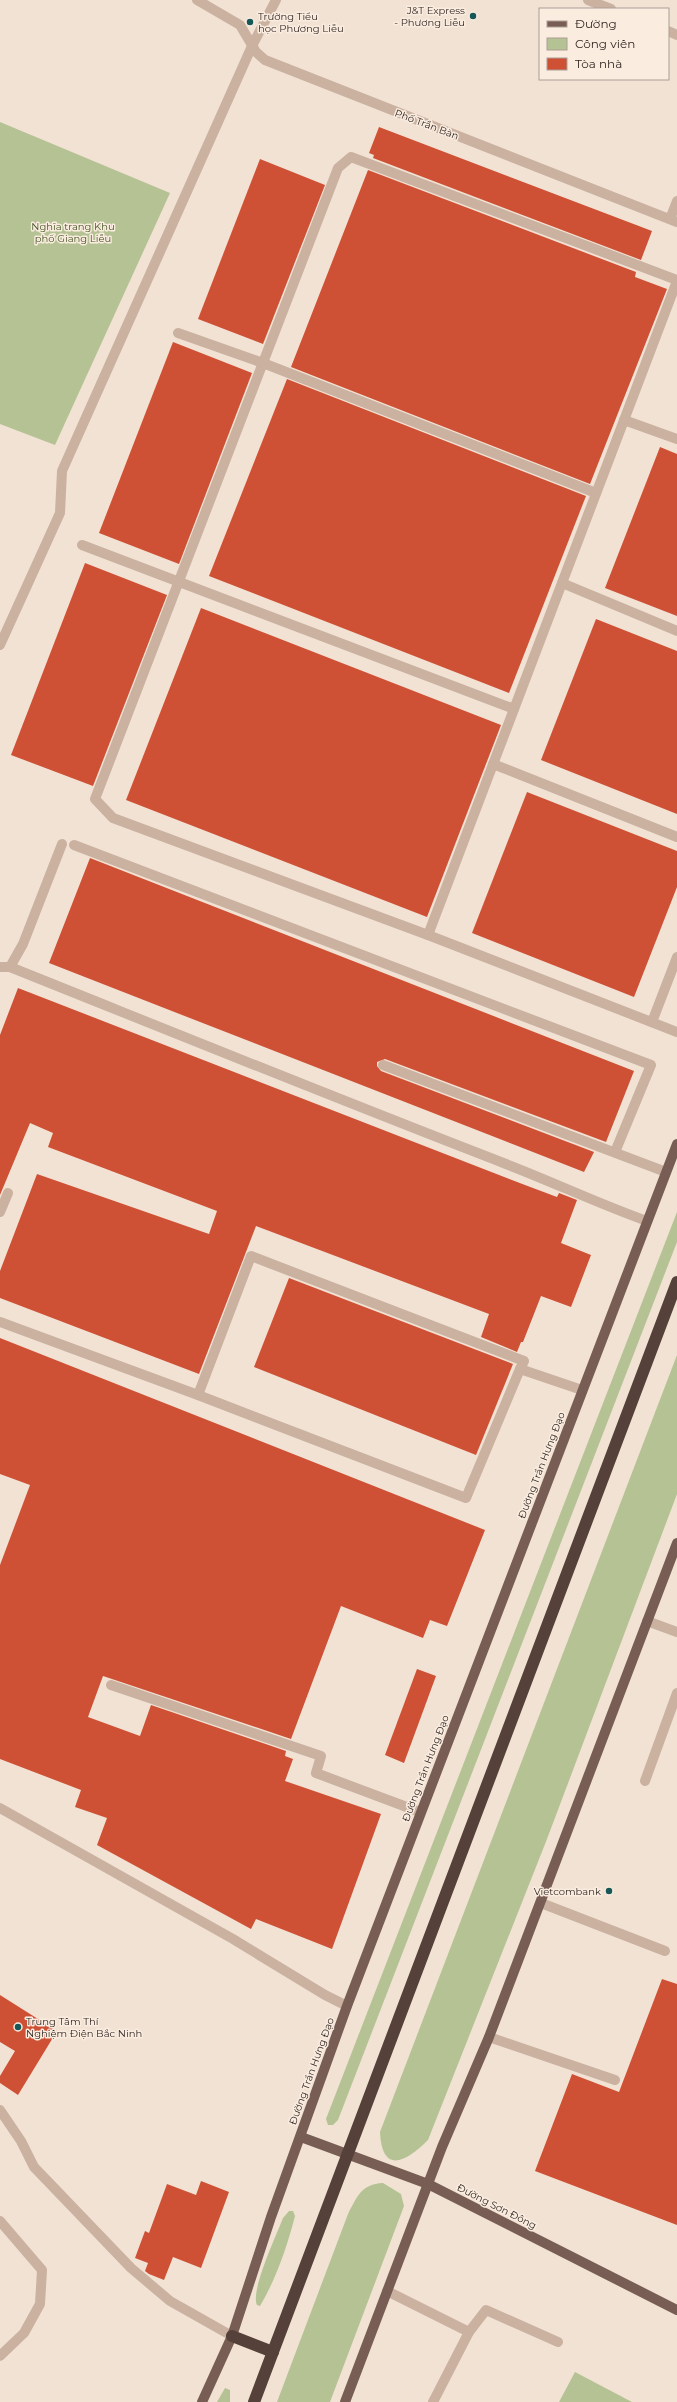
<svg xmlns="http://www.w3.org/2000/svg" width="677" height="2402" viewBox="0 0 677 2402" font-family="Montserrat,sans-serif">
	<style>
		.green { fill: #b5c294 }
		.building { fill: #cf5135 }
		.lines { fill: none; stroke-linecap: round; stroke-linejoin: round }
		.minor { stroke: #cab1a0; stroke-width: 10 }
		.major { stroke: #775d53; stroke-width: 10 }
		.highway { stroke: #55413a; stroke-width: 12 }
		.poi-dot { fill: #175758; stroke: #faede0; stroke-width: 1.5 }
		.labels { text-anchor: middle; stroke-width: 3; stroke-linejoin: round; paint-order: stroke }
		.poi-label { font-size: 10px; fill: #342824; stroke: #faede0; text-anchor: end }
		.street-label { font-size: 10px; fill: #342824; stroke: #faede0 }
		.park-label { font-size: 10px; fill: #455426; stroke: #faede0 }
	</style>
	<rect width="100%" height="100%" fill="#f2e2d4"/>
	<g class="green">
		<path d="M0 122 170 193 55 445 0 424Z"/>
		<path d="M677 1212V1242L338 2120 333 2125H328L326 2119Z"/>
		<path d="M677 1355V1494L547 1839 428 2140C406 2162 382 2175 380 2132Z"/>
		<path d="M383 2183 401 2194 404 2206 330 2402H277L348 2214C357 2197 361 2184 383 2183Z"/>
		<path d="M289 2211H293L295 2216C287 2247 276 2279 260 2306L257 2305C250 2291 277 2234 283 2218Z"/>
		<path d="M575 2372 632 2402H559Z"/>
		<path d="M225 2388 230 2390V2402H217Z"/>
	</g>
	<g class="building">
		<path d="M379 127 652 231 641 260 373 158 374 155 369 153Z"/>
		<path d="M260 159 325 185 263 344 198 319Z"/>
		<path d="M368 170 636 272 635 277 667 289 590 484 291 367Z"/>
		<path d="M173 342 252 373 179 564 99 533Z"/>
		<path d="M287 379 586 496 509 693 209 576Z"/>
		<path d="M660 447 677 454V616L605 588Z"/>
		<path d="M85 563 167 595 93 786 11 755Z"/>
		<path d="M201 608 501 725 427 917 126 800Z"/>
		<path d="M596 619 677 651V814L541 760Z"/>
		<path d="M527 792 677 851V887L634 997 472 933Z"/>
		<path d="M90 858 634 1071 606 1142 385 1059 377 1062V1066L381 1071 594 1152 584 1172 49 963Z"/>
		<path d="M18 988 525 1185 557 1197 559 1193 577 1200 561 1243 591 1255 571 1307 541 1296 523 1342H521L517 1352 481 1337 489 1314 256 1226 199 1374 0 1298V1271L37 1174 209 1234 217 1211 48 1147 53 1133 30 1123 0 1195V1035Z"/>
		<path d="M289 1278 513 1364 476 1455 254 1367Z"/>
		<path d="M0 1338 485 1530 447 1626 430 1620 423 1638 341 1606 291 1739 103 1676 88 1717 140 1736 151 1705 286 1751 285 1756 293 1759 285 1781 381 1814 332 1949 256 1919 251 1929 97 1845 107 1818 75 1807 81 1790 0 1759V1565L30 1485 0 1474Z"/>
		<path d="M417 1669 436 1676 404 1763 385 1755Z"/>
		<path d="M662 1979 677 1984V2225L535 2171 572 2074 619 2092Z"/>
		<path d="M0 1995 57 2031 18 2095 0 2083V2076L15 2051 0 2042Z"/>
		<path d="M201 2181 229 2192 201 2268 173 2257 164 2280 149 2274 145 2271 148 2263 135 2258 145 2231 149 2233 167 2184 196 2195Z"/>
	</g>
	<g class="lines">
		<g class="minor">
			<path d="M197 0 240 25 256 52 265 60 677 222"/>
			<path d="M588 0 611 9"/>
			<path d="M668 31 677 35"/>
			<path d="M670 219 677 201"/>
			<path d="M677 280 351 157 338 168 95 799 113 818 428 935 677 1032"/>
			<path d="M178 333 263 363 596 493"/>
			<path d="M624 420 677 439"/>
			<path d="M82 545 514 709"/>
			<path d="M562 583 677 631"/>
			<path d="M0 645 60 513 62 471 252 46 276 0"/>
			<path d="M493 764 677 837"/>
			<path d="M74 845 651 1065 615 1152"/>
			<path d="M428 935 677 281"/>
			<path d="M0 967H10L23 944 62 844"/>
			<path d="M10 967C175 1033 340 1100 506 1164 553 1182 599 1204 647 1221"/>
			<path d="M652 1022 677 957"/>
			<path d="M383 1065 666 1172"/>
			<path d="M0 1212 8 1193"/>
			<path d="M0 1322 198 1395 466 1498 520 1369 582 1390"/>
			<path d="M198 1395 251 1256 524 1361 520 1369"/>
			<path d="M647 1621 677 1632"/>
			<path d="M111 1685 321 1756 316 1773 420 1812"/>
			<path d="M645 1781 677 1693"/>
			<path d="M0 1808 233 1939 325 1995 347 2006"/>
			<path d="M541 1903 665 1951"/>
			<path d="M489 2037 615 2080"/>
			<path d="M0 2110 21 2141 34 2167 131 2268 170 2301 232 2336"/>
			<path d="M0 2221 42 2270 40 2304 24 2333 0 2356"/>
			<path d="M387 2291 469 2332"/>
			<path d="M433 2402 469 2332 486 2310 558 2342"/>
		</g>
		<g class="major">
			<path d="M301 2137 428 2184 677 2310"/>
			<path d="M202 2402 232 2336 271 2217 347 2006 677 1144"/>
			<path d="M345 2402 442 2147 489 2037 677 1543"/>
		</g>
		<g class="highway">
			<path d="M232 2336 273 2352"/>
			<path d="M254 2402 677 1282"/>
		</g>
	</g>
	<g class="poi-dot">
		<circle cx="473" cy="16" r="4"/>
		<circle cx="250" cy="22" r="4"/>
		<circle cx="609" cy="1891" r="4"/>
		<circle cx="18" cy="2027" r="4"/>
	</g>
	<g class="labels">
		<g class="poi-label">
			<text x="465" y="14">J&amp;T Express<tspan x="465" dy="12">- Phương Liễu</tspan></text>
			<text x="258" y="20" text-anchor="start">Trường Tiểu<tspan x="258" dy="12">học Phương Liễu</tspan></text>
			<text x="601" y="1895">Vietcombank</text>
			<text x="26" y="2025" text-anchor="start">Trung Tâm Thí<tspan x="26" dy="12">Nghiệm Điện Bắc Ninh</tspan></text>
		</g>
		<g class="street-label">
			<text transform="translate(427 124) rotate(21)" y="4">Phố Trần Bàn</text>
			<text transform="translate(541 1465) rotate(-69)" y="4">Đường Trần Hưng Đạo</text>
			<text transform="translate(425 1768) rotate(-69)" y="4">Đường Trần Hưng Đạo</text>
			<text transform="translate(311 2071) rotate(-70)" y="4">Đường Trần Hưng Đạo</text>
			<text transform="translate(497 2206) rotate(27)" y="4">Đường Sơn Đông</text>
		</g>
		<g class="park-label">
			<text x="73" y="230">Nghĩa trang Khu<tspan x="73" dy="12">phố Giang Liễu</tspan></text>
		</g>
	</g>
	<rect x="539" y="8" width="130" height="72" fill="#faede0" stroke="#ab9e95"/>
	<rect x="547" y="21" width="20" height="6" fill="#775d53" stroke="#ab9e95"/>
	<text x="575" y="28" font-size="12" fill="#342824">Đường</text>
	<rect x="547" y="38" width="20" height="12" fill="#b5c294" stroke="#ab9e95"/>
	<text x="575" y="48" font-size="12" fill="#342824">Công viên</text>
	<rect x="547" y="58" width="20" height="12" fill="#cf5135" stroke="#ab9e95"/>
	<text x="575" y="68" font-size="12" fill="#342824">Tòa nhà</text>
</svg>
